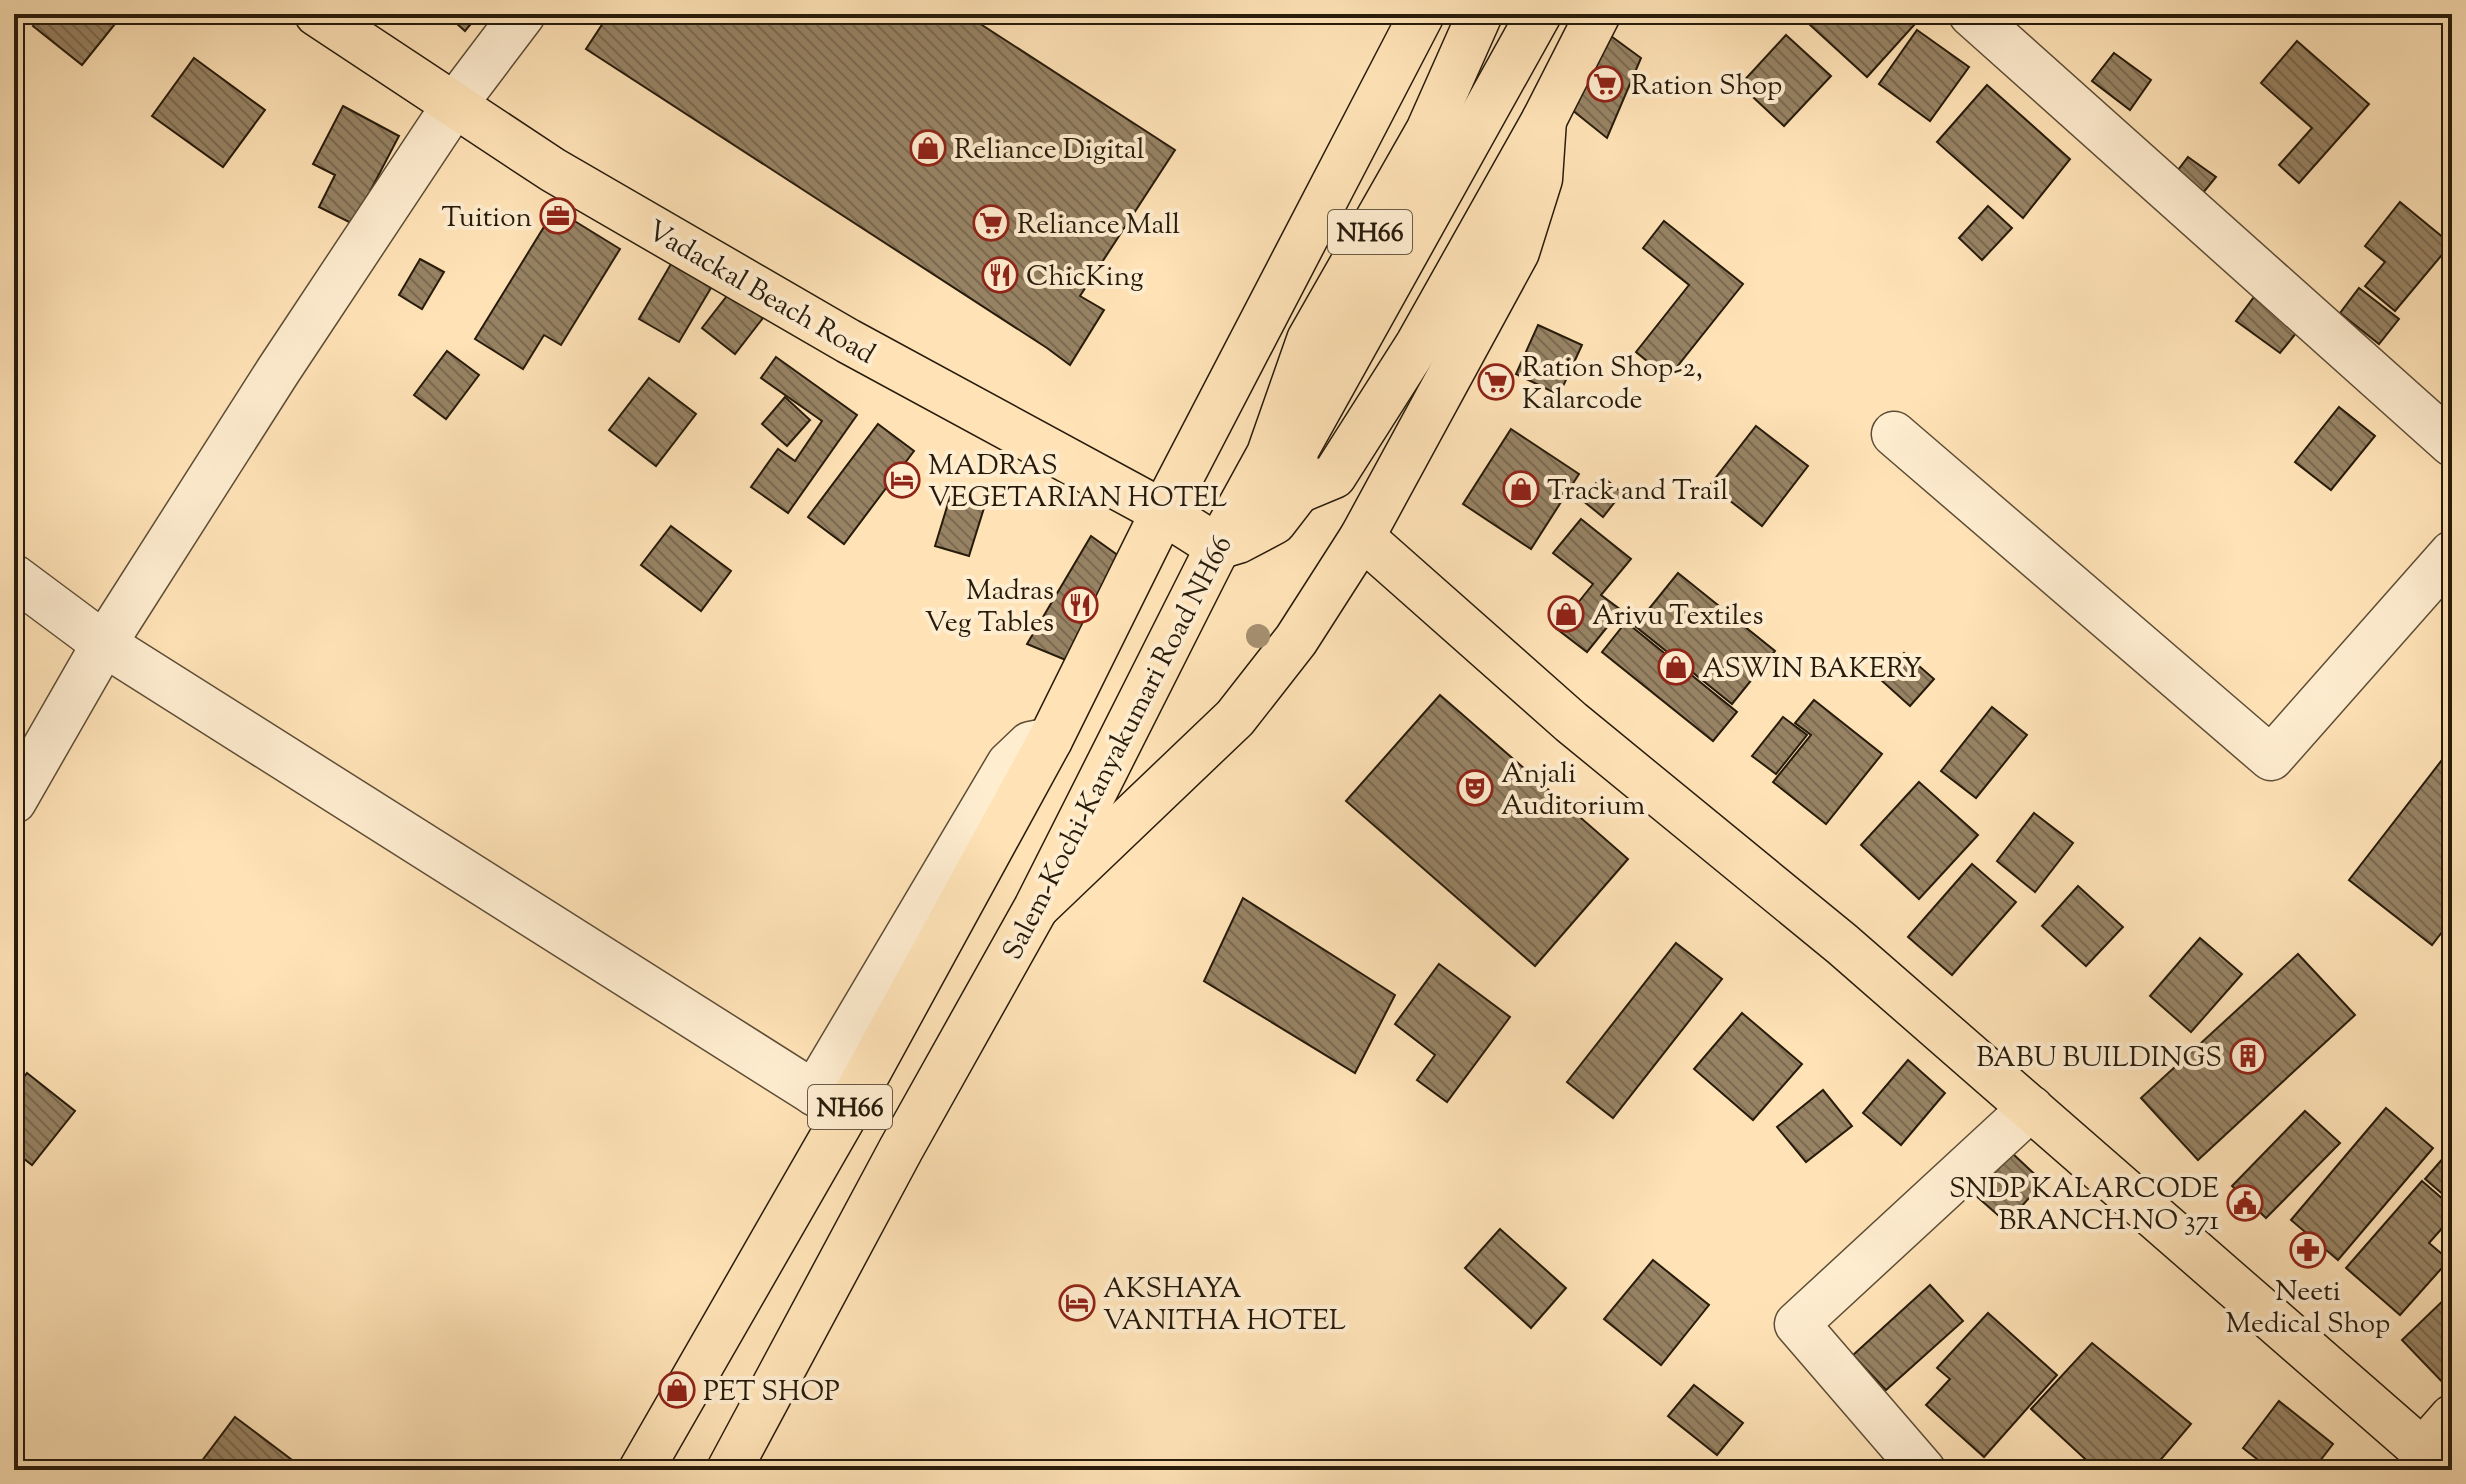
<svg xmlns="http://www.w3.org/2000/svg" width="2466" height="1484" viewBox="0 0 2466 1484" font-family="'Sorts Mill Goudy',serif">
	<style>
		.building { fill: url(#building-back-hatch); stroke: #271b0b; stroke-width: 2 }
		.lines { fill: none; stroke-linecap: round; stroke-linejoin: round }
		.minor-casing { stroke: #5d4d36; stroke-width: 47 }
		.major-casing { stroke: #271b0b; stroke-width: 47 }
		.highway-casing { stroke: #271b0b; stroke-width: 47 }
		.minor { stroke: #ffedd0; stroke-width: 44 }
		.major { stroke: #ffe3b7; stroke-width: 44 }
		.highway { stroke: #ffe3b7; stroke-width: 44 }
		.tree { fill: #a69070 }
		.labels { text-anchor: middle; stroke-width: 8; stroke-linejoin: round; paint-order: stroke }
		.shield { fill: #ffedd0; stroke: #685a46; stroke-width: 2 }
		.shield-label { font-size: 26px; font-weight: bold; fill: #271b0b }
		.poi-label { font-size: 28px; fill: #271b0b; stroke: #ffedd0; text-anchor: start }
		.street-label { font-size: 28px; fill: #271b0b; stroke: #ffedd0 }
	</style>
	<defs>
		<pattern id="building-back-hatch" width="6" height="6" patternUnits="userSpaceOnUse" patternTransform="scale(2)"><rect width="6" height="6" fill="#978364"/><path d="M-1 5l2 2M0 0l6 6M5-1l2 2" fill="none" stroke="#7b6a51"/></pattern>
	</defs>
	<rect width="100%" height="100%" fill="#ffe3b7"/>
	<filter id="stains"><feTurbulence type="fractalNoise" baseFrequency=".0025" numOctaves="4"/><feColorMatrix values="0 0 0 0 .2 0 0 0 0 .09 0 0 0 0 .02 0 0 0 .5 -.17"/></filter>
	<radialGradient id="worn" r=".72"><stop offset=".6" stop-color="#630" stop-opacity="0"/><stop offset="1" stop-color="#630" stop-opacity=".3"/></radialGradient>
	<g class="building">
		<path d="M42 14H123L82 65 33 26Z"/>
		<path d="M446 14H479L465 31Z"/>
		<path d="M609 14H965L1175 150 1080 296 1104 310 1070 365 1047 348 586 49Z"/>
		<path d="M1819 14H1924L1867 77 1809 24Z"/>
		<path d="M1600 28 1641 58 1607 138 1572 110Z"/>
		<path d="M1917 30 1969 67 1930 121 1879 84Z"/>
		<path d="M1786 35 1831 76 1784 126 1740 85Z"/>
		<path d="M2297 41 2369 104 2299 183 2279 165 2312 128 2261 83Z"/>
		<path d="M2114 53 2151 80 2130 110 2092 81Z"/>
		<path d="M194 58 265 110 223 167 152 116Z"/>
		<path d="M1987 85 2070 159 2023 218 1937 142Z"/>
		<path d="M343 106 399 136 353 224 319 207 335 175 313 164Z"/>
		<path d="M2188 157 2216 177 2203 193 2175 174Z"/>
		<path d="M2400 202 2451 244 2395 311 2365 286 2385 262 2365 246Z"/>
		<path d="M1988 206 2012 228 1982 260 1959 238Z"/>
		<path d="M555 209 620 249 561 345 544 335 523 369 475 339Z"/>
		<path d="M1664 221 1743 284 1668 378 1636 352 1689 285 1643 248Z"/>
		<path d="M678 252 718 276 679 342 639 319Z"/>
		<path d="M420 259 444 272 422 309 399 295Z"/>
		<path d="M2359 288 2399 319 2379 344 2340 313Z"/>
		<path d="M730 292 763 318 735 354 702 328Z"/>
		<path d="M2257 293 2301 327 2280 353 2236 321Z"/>
		<path d="M1538 325 1582 345 1559 395 1516 374Z"/>
		<path d="M447 351 479 375 446 419 414 395Z"/>
		<path d="M776 357 857 415 788 513 751 487 778 449 795 461 822 421 761 378Z"/>
		<path d="M649 378 696 414 656 466 609 430Z"/>
		<path d="M785 397 810 420 787 446 762 424Z"/>
		<path d="M2339 407 2375 436 2331 490 2295 462Z"/>
		<path d="M878 424 914 451 844 544 808 517Z"/>
		<path d="M1756 426 1808 466 1762 526 1710 485Z"/>
		<path d="M1511 429 1579 474 1531 549 1463 504Z"/>
		<path d="M1602 476 1622 493 1603 517 1582 500Z"/>
		<path d="M950 497 984 508 969 556 935 546Z"/>
		<path d="M1581 519 1631 559 1601 595 1621 610 1587 652 1557 629 1593 584 1553 553Z"/>
		<path d="M671 526 731 571 701 611 641 565Z"/>
		<path d="M1091 536 1133 566 1073 663 1027 644Z"/>
		<path d="M1678 573 1775 651 1732 704 1635 626Z"/>
		<path d="M1626 622 1737 712 1713 741 1602 652Z"/>
		<path d="M1904 653 1934 679 1910 706 1881 680Z"/>
		<path d="M1440 695 1628 859 1535 966 1346 801Z"/>
		<path d="M1814 700 1882 754 1826 824 1773 782 1811 735 1795 723Z"/>
		<path d="M1992 707 2027 735 1976 798 1941 771Z"/>
		<path d="M1783 717 1807 735 1776 774 1752 756Z"/>
		<path d="M2452 747V919L2432 945 2349 880Z"/>
		<path d="M1919 782 1978 835 1919 899 1861 845Z"/>
		<path d="M2034 813 2073 843 2035 892 1997 861Z"/>
		<path d="M1972 864 2016 902 1952 975 1908 937Z"/>
		<path d="M2078 886 2123 927 2086 966 2042 926Z"/>
		<path d="M1243 898 1395 995 1355 1073 1204 981Z"/>
		<path d="M2200 938 2242 974 2191 1032 2150 996Z"/>
		<path d="M1676 943 1722 979 1613 1118 1567 1082Z"/>
		<path d="M2298 954 2355 1015 2198 1160 2141 1098Z"/>
		<path d="M1439 964 1510 1017 1447 1102 1417 1080 1435 1055 1395 1024Z"/>
		<path d="M1742 1013 1802 1064 1753 1120 1694 1069Z"/>
		<path d="M1908 1060 1945 1093 1901 1145 1863 1113Z"/>
		<path d="M27 1073 75 1111 32 1165 14 1151V1090Z"/>
		<path d="M1823 1090 1852 1126 1806 1162 1777 1127Z"/>
		<path d="M2386 1108 2433 1148 2338 1260 2291 1220Z"/>
		<path d="M2305 1111 2340 1143 2266 1218 2232 1186Z"/>
		<path d="M2452 1148V1202L2425 1179Z"/>
		<path d="M2012 1153 2043 1182 2007 1223 1975 1195Z"/>
		<path d="M2422 1181 2452 1207V1217L2429 1243 2449 1260 2400 1315 2346 1268Z"/>
		<path d="M1500 1229 1566 1288 1531 1328 1465 1268Z"/>
		<path d="M1653 1260 1709 1305 1661 1365 1604 1319Z"/>
		<path d="M1930 1285 1963 1321 1886 1390 1853 1355Z"/>
		<path d="M2452 1292V1388L2450 1390 2402 1340Z"/>
		<path d="M1988 1313 2057 1375 1984 1457 1926 1405 1950 1379 1937 1368Z"/>
		<path d="M2092 1343 2191 1424 2152 1470H2097L2031 1409Z"/>
		<path d="M1694 1385 1743 1423 1717 1455 1668 1416Z"/>
		<path d="M2279 1401 2333 1444 2313 1470H2271L2243 1448Z"/>
		<path d="M235 1417 292 1460 284 1470H195Z"/>
	</g>
	<g class="lines">
		<defs>
			<g id="minor">
				<path d="M1971 14 2452 444"/>
				<path d="M1894 434 2271 758 2452 553"/>
				<path d="M14 577 104 644 846 1113"/>
				<path d="M14 801 104 644 278 371 455 104 523 14"/>
				<path d="M814 1093 1009 764 1030 744 1050 740"/>
				<path d="M1923 1470 1797 1324 2031 1108"/>
			</g>
			<g id="major">
				<path d="M317 14 553 170 848 341 1163 512 1218 547 1238 541 1274 522 1298 491 1295 452 1539 14"/>
				<path d="M1298 491 1334 476 1418 344 1544 120 1598 14"/>
				<path d="M1362 537 1571 722 1842 944 2445 1470"/>
				<path d="M1038 906 1235 718 1296 640 1362 537 1517 252 1540 179 1544 120"/>
				<path d="M2424 1449 2452 1417"/>
			</g>
			<g id="highway">
				<path d="M641 1470 846 1113 1050 740 1163 512 1422 14"/>
				<path d="M729 1470 901 1149 1036 908 1218 547 1269 454 1309 340 1428 131 1480 14"/>
			</g>
		</defs>
		<use href="#minor" class="minor-casing"/>
		<use href="#major" class="major-casing"/>
		<use href="#highway" class="highway-casing"/>
		<use href="#minor" class="minor"/>
		<use href="#major" class="major"/>
		<use href="#highway" class="highway"/>
	</g>
	<circle class="tree" cx="1258" cy="636" r="12"/>
	<defs>
		<symbol id="supermarket-ring" viewBox="-11 -11 22 22"><circle r="9.5" fill="#ffedd0" stroke="#8f2418" stroke-width="1.5"/><path d="M-6-5.5h2.5l.6 2H6L4.5 2H-2.5L-4.4-4H-6ZM-1.5 3.2a1.3 1.3 0 1 0 .1 0ZM3 3.2a1.3 1.3 0 1 0 .1 0Z" fill="#8f2418"/></symbol>
		<symbol id="shop-ring" viewBox="-11 -11 22 22"><circle r="9.5" fill="#ffedd0" stroke="#8f2418" stroke-width="1.5"/><path d="M-5-2.5h2.3a2.7 3.5 0 0 1 5.4 0H5L5.5 6h-11ZM-1.5-2.5h3a1.5 2.3 0 0 0-3 0Z" fill="#8f2418"/></symbol>
		<symbol id="office-ring" viewBox="-11 -11 22 22"><circle r="9.5" fill="#ffedd0" stroke="#8f2418" stroke-width="1.5"/><path d="M-6-3h4V-5.5h4V-3h4V5H-6ZM-1-4.5V-3h2v-1.5ZM-6 0V1H6V0Z" fill="#8f2418"/></symbol>
		<symbol id="restaurant-ring" viewBox="-11 -11 22 22"><circle r="9.5" fill="#ffedd0" stroke="#8f2418" stroke-width="1.5"/><path d="M-5-6h1v4h1v-4h1v4h1v-4h1v5L-1.5 .5V6h-2V.5L-5-1ZM5-6V6H3V1.5H1.5Q1.5-4 5-6Z" fill="#8f2418"/></symbol>
		<symbol id="hotel-ring" viewBox="-11 -11 22 22"><circle r="9.5" fill="#ffedd0" stroke="#8f2418" stroke-width="1.5"/><path d="M-6-4.5h1.5V1H6V5H4.5V3h-9V5H-6ZM-4 0a1.8 1.8 0 1 1 3.6 0ZM.5 0V-2.5h3Q6-2.5 6 0Z" fill="#8f2418"/></symbol>
		<symbol id="theatre-ring" viewBox="-11 -11 22 22"><circle r="9.5" fill="#ffedd0" stroke="#8f2418" stroke-width="1.5"/><path d="M-5-5.5Q0-4 5-5.5V0Q5 5 0 6Q-5 5-5 0ZM-3.3-2.5H-1v1.5H-3.3ZM1-2.5H3.3v1.5H1ZM-2.8 1Q0 5.5 2.8 1Z" fill="#8f2418"/></symbol>
		<symbol id="building-ring" viewBox="-11 -11 22 22"><circle r="9.5" fill="#ffedd0" stroke="#8f2418" stroke-width="1.5"/><path d="M-4-6H4V6H1V3H-1V6H-4ZM-2.5-4.3h1.7v1.8h-1.7ZM.8-4.3h1.7v1.8H.8ZM-2.5-1h1.7V.8h-1.7ZM.8-1h1.7V.8H.8Z" fill="#8f2418"/></symbol>
		<symbol id="civic-ring" viewBox="-11 -11 22 22"><circle r="9.5" fill="#ffedd0" stroke="#8f2418" stroke-width="1.5"/><path d="M-.6-6.5H3V-4.5H.6V-3L4-1V1h2V6H-6V1h2V-1L-.6-3ZM-1.2 2.5V6h2.4V2.5Z" fill="#8f2418"/></symbol>
		<symbol id="pharmacy-ring" viewBox="-11 -11 22 22"><circle r="9.5" fill="#ffedd0" stroke="#8f2418" stroke-width="1.5"/><path d="M-2-6h4v4h4v4h-4v4h-4v-4h-4v-4h4Z" fill="#8f2418"/></symbol>
	</defs>
	<g fill-rule="evenodd">
		<use href="#supermarket-ring" x="1585" y="64" width="40" height="40"/>
		<use href="#shop-ring" x="908" y="128" width="40" height="40"/>
		<use href="#office-ring" x="538" y="196" width="40" height="40"/>
		<use href="#supermarket-ring" x="971" y="203" width="40" height="40"/>
		<use href="#restaurant-ring" x="980" y="255" width="40" height="40"/>
		<use href="#supermarket-ring" x="1476" y="362" width="40" height="40"/>
		<use href="#hotel-ring" x="882" y="460" width="40" height="40"/>
		<use href="#shop-ring" x="1501" y="469" width="40" height="40"/>
		<use href="#restaurant-ring" x="1060" y="585" width="40" height="40"/>
		<use href="#shop-ring" x="1546" y="594" width="40" height="40"/>
		<use href="#shop-ring" x="1656" y="647" width="40" height="40"/>
		<use href="#theatre-ring" x="1455" y="768" width="40" height="40"/>
		<use href="#building-ring" x="2228" y="1036" width="40" height="40"/>
		<use href="#civic-ring" x="2225" y="1183" width="40" height="40"/>
		<use href="#pharmacy-ring" x="2288" y="1230" width="40" height="40"/>
		<use href="#hotel-ring" x="1057" y="1283" width="40" height="40"/>
		<use href="#shop-ring" x="657" y="1370" width="40" height="40"/>
	</g>
	<g class="labels">
		<g class="shield">
			<rect x="1328" y="210" width="84" height="44" rx="6"/>
			<rect x="808" y="1085" width="84" height="44" rx="6"/>
		</g>
		<g class="shield-label">
			<text x="1370" y="241">NH66</text>
			<text x="850" y="1116">NH66</text>
		</g>
		<g class="poi-label">
			<text x="1631" y="94">Ration Shop</text>
			<text x="954" y="158">Reliance Digital</text>
			<text x="532" y="226" text-anchor="end">Tuition</text>
			<text x="1017" y="233">Reliance Mall</text>
			<text x="1026" y="285">ChicKing</text>
			<text x="1522" y="376">Ration Shop-2,<tspan x="1522" dy="32">Kalarcode</tspan></text>
			<text x="928" y="474">MADRAS<tspan x="928" dy="32">VEGETARIAN HOTEL</tspan></text>
			<text x="1547" y="499">Track and Trail</text>
			<text x="1054" y="599" text-anchor="end">Madras<tspan x="1054" dy="32">Veg Tables</tspan></text>
			<text x="1592" y="624">Arivu Textiles</text>
			<text x="1702" y="677">ASWIN BAKERY</text>
			<text x="1501" y="782">Anjali<tspan x="1501" dy="32">Auditorium</tspan></text>
			<text x="2222" y="1066" text-anchor="end">BABU BUILDINGS</text>
			<text x="2219" y="1197" text-anchor="end">SNDP KALARCODE<tspan x="2219" dy="32">BRANCH NO 371</tspan></text>
			<text x="1103" y="1297">AKSHAYA<tspan x="1103" dy="32">VANITHA HOTEL</tspan></text>
			<text x="2308" y="1300" text-anchor="middle">Neeti<tspan x="2308" dy="32">Medical Shop</tspan></text>
			<text x="703" y="1400">PET SHOP</text>
		</g>
		<g class="street-label">
			<text transform="translate(762 291) rotate(30)" y="10">Vadackal Beach Road</text>
			<text transform="translate(1116 747) rotate(-63)" y="10">Salem-Kochi-Kanyakumari Road NH66</text>
		</g>
	</g>
	<rect width="2466" height="1484" fill="none" stroke="#ffe3b7" stroke-width="48"/>
	<rect x="16" y="16" width="2434" height="1452" fill="none" stroke="#271b0b" stroke-width="4"/>
	<rect x="24" y="24" width="2418" height="1436" fill="none" stroke="#271b0b" stroke-width="2"/>
	<rect width="100%" height="100%" filter="url(#stains)"/>
	<rect width="100%" height="100%" fill="url(#worn)"/>
</svg>
